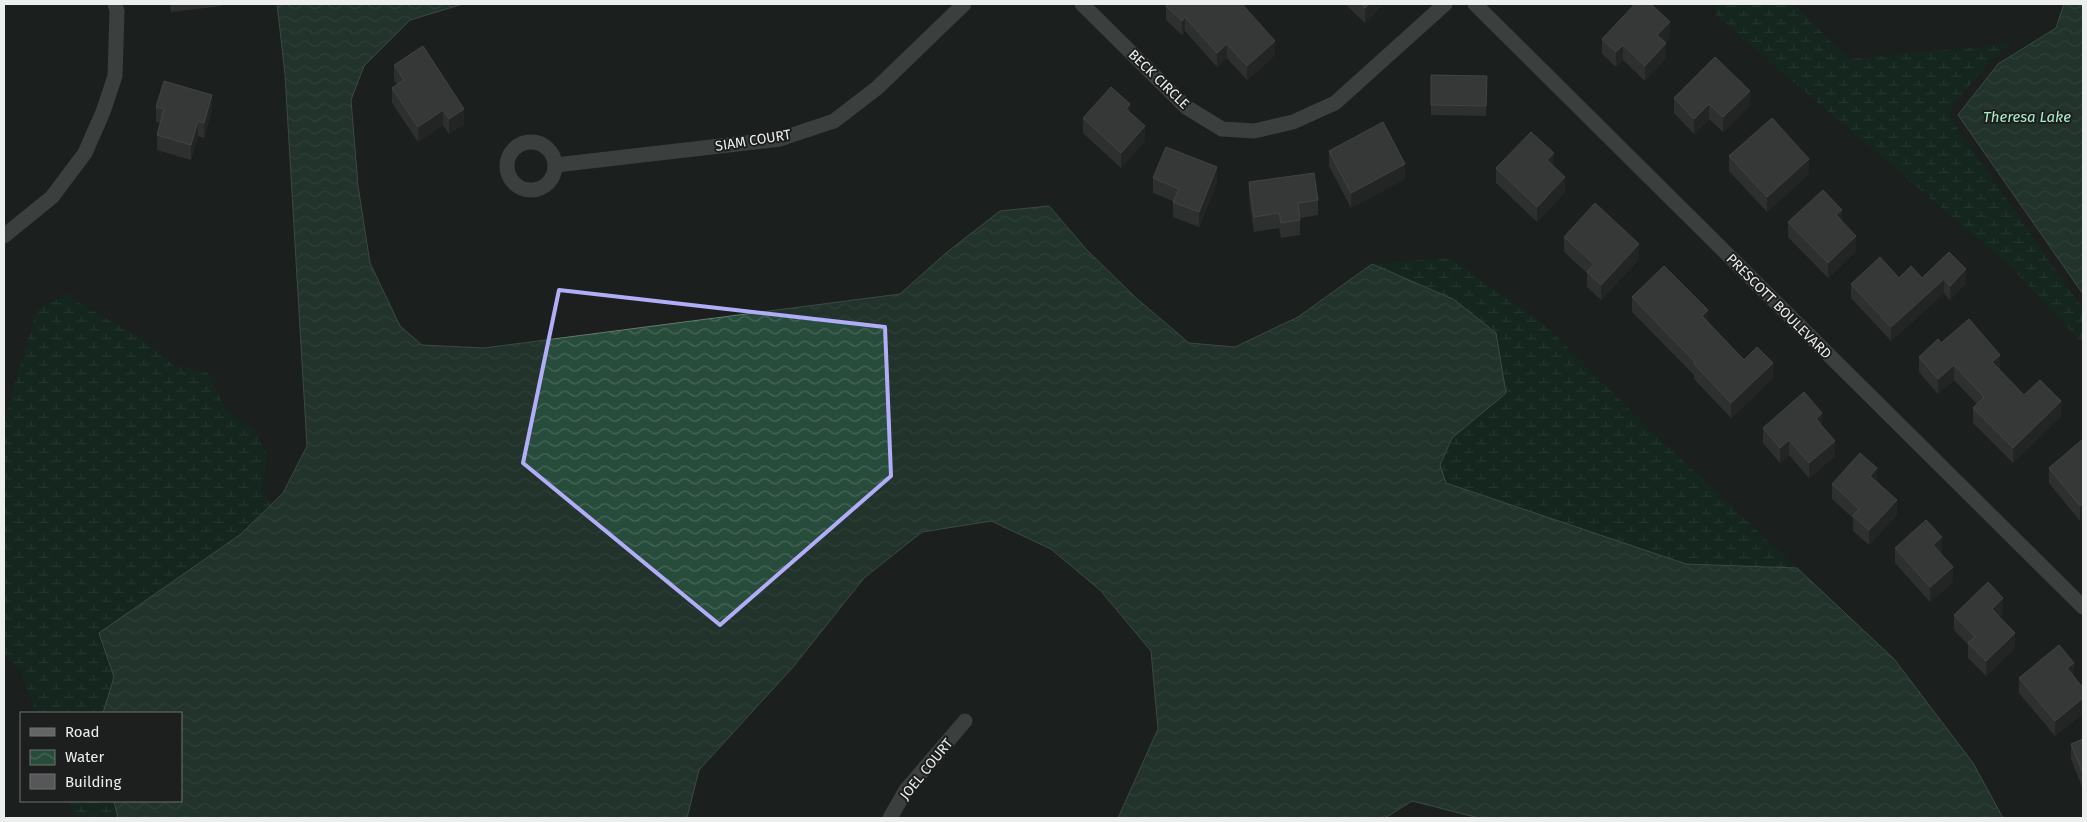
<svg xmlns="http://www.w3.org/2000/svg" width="2087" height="822" viewBox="0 0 2087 822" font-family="'Fira Sans',sans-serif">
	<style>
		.wetland { fill: url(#wetland-marsh) }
		.water { fill: url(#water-waves); stroke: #637d71 }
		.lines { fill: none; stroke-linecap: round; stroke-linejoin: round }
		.street { stroke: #636664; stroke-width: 15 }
		.wall { fill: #454548 }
		.shaded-wall { fill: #2d2e2f }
		.building { fill: #575759; stroke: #6e6f71 }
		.marked { fill: none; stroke: #b2adf9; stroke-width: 4; stroke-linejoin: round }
		.labels { text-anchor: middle; stroke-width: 4; stroke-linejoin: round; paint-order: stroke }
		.street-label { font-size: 14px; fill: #edefee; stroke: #1c1f1d }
		.water-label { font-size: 15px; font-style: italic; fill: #aaecca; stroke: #1c1f1d }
	</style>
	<defs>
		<pattern id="wetland-marsh" width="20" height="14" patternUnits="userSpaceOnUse" patternTransform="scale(1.25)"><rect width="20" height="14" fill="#0d3021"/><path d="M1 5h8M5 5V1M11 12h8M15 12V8" fill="none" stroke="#314e42"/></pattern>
		<pattern id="water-waves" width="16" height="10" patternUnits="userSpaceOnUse" patternTransform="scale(1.25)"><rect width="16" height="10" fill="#284c3b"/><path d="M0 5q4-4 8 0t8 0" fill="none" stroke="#486658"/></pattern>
	</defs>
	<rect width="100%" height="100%" fill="#1c1f1d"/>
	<g class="wetland">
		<path d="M1715 4H1794L1848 59 2012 44 1994 55 1952 108 1950 118 2083 309V344L2009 265 1716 16Z"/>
		<path d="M1450 258 1547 327 1642 422 1797 568 1686 564 1446 483 1440 465 1452 439 1506 393 1453 299 1372 264Z"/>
		<path d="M66 295 143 340 173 365 207 372 228 413 256 431 267 456 262 487 271 506 241 534 99 633 114 677 103 713H36L20 670 4 656V419L37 309Z"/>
		<path d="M69 801H114L118 818H76Z"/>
	</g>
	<g class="water">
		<path d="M277 4H463L410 20 364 66 351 100 358 186 370 263 400 326 422 345 484 348 900 294 946 253 1000 211 1049 206 1086 249 1136 298 1189 343 1235 347 1298 317 1372 264 1453 299 1496 333 1506 393 1452 438 1440 465 1446 483 1686 564 1797 568 1894 659 1973 763 2003 818H1479L1412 801 1385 818H1118L1158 729 1151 651 1100 590 1051 549 991 521 922 532 864 578 793 667 699 770 687 818H118L114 801H181V713H103L114 677 99 633 241 534 283 493 307 446 285 74Z"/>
		<path d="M2064 4H2083V294L1958 115 1998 64 2056 28Z"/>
	</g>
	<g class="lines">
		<g class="street">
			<path d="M1082 4 1186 107 1222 129 1254 131 1293 122 1335 103 1445 4"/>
			<path d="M1475 4 2083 607"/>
			<circle cx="531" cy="166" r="24"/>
			<path d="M556 165 780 139 834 121 877 88 964 4"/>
			<path d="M4 236 52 197 85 153 103 112 115 76 117 11 115 4"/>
			<path d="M890 818 906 790 965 721"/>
		</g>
	</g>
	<g class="wall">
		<path d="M170 4H222V6L171 12Z"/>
		<path d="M1345 4H1383L1365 23Z"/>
		<path d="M1166 6 1275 55 1247 80 1227 58 1217 67 1185 31 1182 35 1166 20Z"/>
		<path d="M1670 37 1665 42 1666 58 1645 81 1623 60 1616 67 1602 54V39Z"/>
		<path d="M394 65 464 124 449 134 443 125 418 142 392 103V88L397 85 394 80Z"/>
		<path d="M1431 75 1487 76 1486 116 1431 115Z"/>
		<path d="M1674 98 1750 106 1723 132 1709 119 1694 134 1674 113Z"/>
		<path d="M156 107 212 110 204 138 198 136 191 160 157 150V135L160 123 156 122Z"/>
		<path d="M1130 113 1145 141 1121 168 1083 133V118Z"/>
		<path d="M1329 151 1405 179 1351 208 1329 166Z"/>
		<path d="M1729 156 1809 174 1767 212 1729 171Z"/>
		<path d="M1554 166 1565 192 1537 222 1496 183V168Z"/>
		<path d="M1153 178 1217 182 1199 227 1173 217V201L1153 193Z"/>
		<path d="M1249 182 1318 200V215L1300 218V235L1281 238 1279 228 1254 232 1249 197Z"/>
		<path d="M1842 221 1856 251 1828 278 1788 237V222Z"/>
		<path d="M1564 237 1639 259 1601 300 1587 287V273L1564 252Z"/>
		<path d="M1949 252 1966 283 1950 300 1944 293 1891 341 1851 298V284L1899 278H1922Z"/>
		<path d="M1632 297 1708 322 1744 360 1773 378 1731 418 1694 379V375L1632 312Z"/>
		<path d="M1941 343 2000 370 2024 395 2061 416 2013 463 1973 423V408L1977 404 1954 380 1938 394 1919 372V357Z"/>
		<path d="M1822 426 1835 456 1809 478 1789 455 1780 463 1763 443V428Z"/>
		<path d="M2083 439 2080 521 2049 483V468Z"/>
		<path d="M1877 482 1897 515 1869 545 1853 531V518L1832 499V484Z"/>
		<path d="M1895 548 1942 552 1940 554 1953 582 1930 602 1895 563Z"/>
		<path d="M2003 613 1999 617 2015 648 1986 676 1968 658V645L1954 630V615Z"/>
		<path d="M2074 677 2083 688V713L2055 736 2019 693V678Z"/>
		<path d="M2083 739V789L2071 759V744Z"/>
	</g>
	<g class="shaded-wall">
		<path d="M1369 4H1383L1365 23V8Z"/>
		<path d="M1185 17V31L1182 35V21Z"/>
		<path d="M1670 22V37L1657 50V35Z"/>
		<path d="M1275 41V55L1247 80V66Z"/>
		<path d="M1666 43V58L1645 81V66Z"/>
		<path d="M1227 44V58L1217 67V53Z"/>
		<path d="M1623 45V60L1616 67V52Z"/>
		<path d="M1750 91V106L1723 132V117Z"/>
		<path d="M212 95V110L204 138V123Z"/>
		<path d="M1130 104V119L1126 109Z"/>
		<path d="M1709 104V119L1694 134V119Z"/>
		<path d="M464 109V124L449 134V119Z"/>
		<path d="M443 110V125L418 142V127Z"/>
		<path d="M198 121V136L191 160V145Z"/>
		<path d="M1145 126V141L1121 168V153Z"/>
		<path d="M1554 153V168L1547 160Z"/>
		<path d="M1809 159V174L1767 212V197Z"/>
		<path d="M1405 164V179L1351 208V193Z"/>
		<path d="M1217 167V182L1199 227V212Z"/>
		<path d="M1565 177V192L1537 222V207Z"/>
		<path d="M1842 210V225L1836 215Z"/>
		<path d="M1856 236V251L1828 278V263Z"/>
		<path d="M1639 244V259L1601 300V285Z"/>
		<path d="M1966 269V283L1950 300V286Z"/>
		<path d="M1944 279V293L1891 341V327Z"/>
		<path d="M1708 310V325L1702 316Z"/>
		<path d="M2000 355V370L1992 377V362Z"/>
		<path d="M1773 363V378L1731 418V403Z"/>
		<path d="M1954 365V380L1938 394V379Z"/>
		<path d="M2061 401V416L2013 463V448Z"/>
		<path d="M1822 413V428L1816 419Z"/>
		<path d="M1789 440V455L1780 463V448Z"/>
		<path d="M1835 441V456L1809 478V463Z"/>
		<path d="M1877 468V483L1870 476Z"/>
		<path d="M1897 500V515L1869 545V530Z"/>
		<path d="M2083 503V518L2080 521V506Z"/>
		<path d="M1942 537V552L1933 560V545Z"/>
		<path d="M1953 567V582L1930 602V587Z"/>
		<path d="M2003 598V613L1992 624V609Z"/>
		<path d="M2015 633V648L1986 676V661Z"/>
		<path d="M2074 663V678L2067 668Z"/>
		<path d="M2083 698V713L2055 736V721Z"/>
	</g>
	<g class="building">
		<path d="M1169 4H1242L1275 41 1247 66 1227 44 1217 53 1185 17 1182 21 1166 6Z"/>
		<path d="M1361 4H1369L1365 8Z"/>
		<path d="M1635 4H1651L1670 22 1657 35 1666 43 1645 66 1623 45 1616 52 1602 39Z"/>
		<path d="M423 46 464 109 449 119 443 110 418 127 392 88 404 80 394 65Z"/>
		<path d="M1715 57 1750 91 1723 117 1709 104 1694 119 1674 98Z"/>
		<path d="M1431 75 1487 76 1486 106 1431 105Z"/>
		<path d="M164 81 212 95 204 123 198 121 191 145 157 135 164 109 156 107Z"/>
		<path d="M1111 87 1130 104 1126 109 1145 126 1121 153 1083 118Z"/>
		<path d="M1772 118 1809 159 1767 197 1729 156Z"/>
		<path d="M1383 122 1405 164 1351 193 1329 151Z"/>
		<path d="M1531 132 1554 153 1547 160 1565 177 1537 207 1496 168Z"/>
		<path d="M1166 147 1217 167 1199 212 1173 202 1179 189 1153 178Z"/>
		<path d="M1314 173 1318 200 1298 203 1300 220 1281 223 1279 213 1254 217 1249 182Z"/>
		<path d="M1823 190 1842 210 1836 215 1856 236 1828 263 1788 222Z"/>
		<path d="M1595 203 1639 244 1601 285 1587 272 1594 264 1564 237Z"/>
		<path d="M1949 252 1966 269 1950 286 1944 279 1891 327 1851 284 1880 257 1899 278 1911 266 1922 278Z"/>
		<path d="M1664 266 1708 310 1702 316 1744 360 1757 347 1773 363 1731 403 1694 364 1695 362 1632 297Z"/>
		<path d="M1969 319 2000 355 1992 362 2024 395 2040 380 2061 401 2013 448 1973 408 1984 397 1954 365 1938 379 1919 357 1938 339 1941 343Z"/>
		<path d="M1804 392 1822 413 1816 419 1835 441 1809 463 1789 440 1780 448 1763 428Z"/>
		<path d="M2083 439V503L2080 506 2049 468Z"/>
		<path d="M1860 453 1877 468 1870 476 1897 500 1869 530 1853 516 1859 509 1832 484Z"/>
		<path d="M1926 520 1942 537 1933 545 1953 567 1930 587 1895 548Z"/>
		<path d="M1988 582 2003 598 1992 609 2015 633 1986 661 1968 643 1975 637 1954 615Z"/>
		<path d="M2059 645 2074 663 2067 668 2083 688V698L2055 721 2019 678Z"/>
		<path d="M2083 739V774L2071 744Z"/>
	</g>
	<path d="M0 0H2087V822H0ZM559 290 885 327 891 476 720 625 523 463Z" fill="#1c1f1d" fill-opacity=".55" fill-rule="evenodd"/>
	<path class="marked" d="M559 290 885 327 891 476 720 625 523 463Z"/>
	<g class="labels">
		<g class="street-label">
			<text transform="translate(1159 79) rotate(44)" y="5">BECK CIRCLE</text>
			<text transform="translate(753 140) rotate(-9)" y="5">SIAM COURT</text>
			<text transform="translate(1779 306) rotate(45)" y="5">PRESCOTT BOULEVARD</text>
			<text transform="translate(926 769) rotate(-51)" y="5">JOEL COURT</text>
		</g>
		<g class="water-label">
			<text x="2027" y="122">Theresa Lake</text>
		</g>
	</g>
	<rect width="2087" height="822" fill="none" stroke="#edefee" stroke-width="10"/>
	<rect x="20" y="712" width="162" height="90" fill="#1c1f1d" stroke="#707271"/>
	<rect x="30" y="728" width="25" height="8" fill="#636664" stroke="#707271"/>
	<text x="65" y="737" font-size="15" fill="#edefee">Road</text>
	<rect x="30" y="750" width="25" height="15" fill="url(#water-waves)" stroke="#707271"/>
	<text x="65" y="762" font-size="15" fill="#edefee">Water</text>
	<rect x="30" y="774" width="25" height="15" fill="#575759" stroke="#707271"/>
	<text x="65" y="787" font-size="15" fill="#edefee">Building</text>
</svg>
